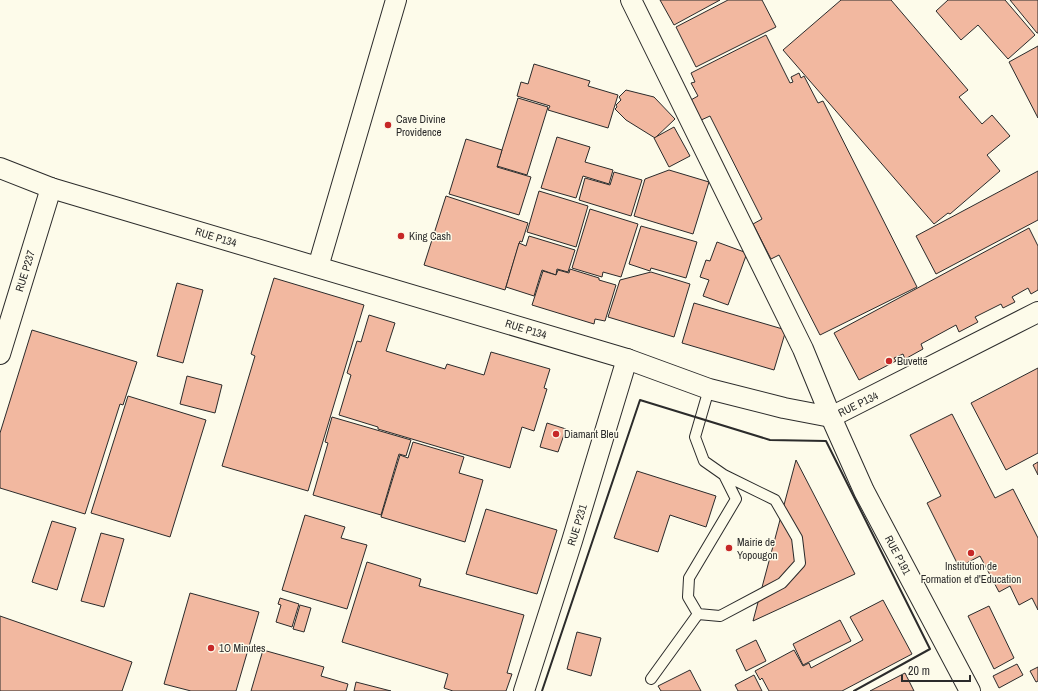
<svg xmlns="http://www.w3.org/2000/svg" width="1038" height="691" viewBox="0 0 1038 691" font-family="'Archivo Narrow',sans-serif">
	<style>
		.building { fill: #f2b8a0; stroke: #2b2b2b }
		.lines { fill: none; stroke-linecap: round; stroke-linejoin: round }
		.lane-casing { stroke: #2b2b2b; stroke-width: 12 }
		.street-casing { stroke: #2b2b2b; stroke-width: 22 }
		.lane { stroke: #fdfbea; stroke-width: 10 }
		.street { stroke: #fdfbea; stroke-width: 20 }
		.wall { stroke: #2b2b2b; stroke-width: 2 }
		.poi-dot { fill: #c62828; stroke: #fdfbea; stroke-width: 1.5 }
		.labels { text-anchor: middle; stroke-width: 3; stroke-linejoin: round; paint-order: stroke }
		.poi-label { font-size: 11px; fill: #2b2b2b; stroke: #fdfbea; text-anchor: start }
		.street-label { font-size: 11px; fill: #2b2b2b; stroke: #fdfbea }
	</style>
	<rect width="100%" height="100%" fill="#fdfbea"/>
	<g class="building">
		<path d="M660 0H720L674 25Z"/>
		<path d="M728 0H762L776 27 696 67 676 27Z"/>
		<path d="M841 0H891L968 90 959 97 982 124 992 115 1010 136 987 155 1000 171 950 214 948 213 934 224 783 50Z"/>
		<path d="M948 0H1005L1035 35 1008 59 978 25 961 40 936 11Z"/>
		<path d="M1010 0H1038V33H1037Z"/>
		<path d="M766 35 790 83 793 82 791 77 799 73 801 78 804 76 818 103 823 101 917 287 820 335 779 255 771 259 753 224 762 219 710 116 699 121 689 101 698 96 691 83 695 82 691 73Z"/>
		<path d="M1038 46V118L1009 62Z"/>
		<path d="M534 64 590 81 588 86 618 95 608 128 548 110 550 106 517 96 521 82 528 84Z"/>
		<path d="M626 90 654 97 675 119 655 138 626 120 615 109 617 107 616 105 621 100 619 97Z"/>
		<path d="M518 98 548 107 527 175 497 166Z"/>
		<path d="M674 127 690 156 669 167 654 138Z"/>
		<path d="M557 137 590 147 585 162 613 170 609 184 583 176 576 198 541 188Z"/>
		<path d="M466 139 502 150 497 167 531 177 519 215 449 194Z"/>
		<path d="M669 170 709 182 693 234 634 216 645 179Z"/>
		<path d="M1038 171V220L936 274 916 236Z"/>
		<path d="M614 172 642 180 631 216 579 200 585 178 610 185Z"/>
		<path d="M539 191 588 206 576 247 527 232Z"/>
		<path d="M446 196 528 223 522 242 520 241 505 290 424 265Z"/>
		<path d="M590 209 638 224 621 277 603 272 602 277 572 268Z"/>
		<path d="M641 226 697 242 686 278 651 268 650 271 629 264Z"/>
		<path d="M1029 228 1038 246V290L1031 294 1028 288 1012 297 1015 302 1003 308 1001 304 975 317 978 322 959 332 956 325 921 344 923 349 905 359 903 354 894 358 896 361 859 380 834 333Z"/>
		<path d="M529 236 575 250 568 272 557 269 556 275 542 270 534 296 506 287 519 243 526 246Z"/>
		<path d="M717 242 747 253 728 305 703 296 709 280 700 277 706 260 710 261Z"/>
		<path d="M570 269 599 278V280L616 285 605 321 595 319 594 324 532 305 543 271 556 275 558 270 569 273Z"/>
		<path d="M651 272 690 284 674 337 608 317 620 280Z"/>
		<path d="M274 278 364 305 308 491 222 466 255 356 251 354Z"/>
		<path d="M177 283 203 290 183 363 157 356Z"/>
		<path d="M694 303 786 330 774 370 682 343Z"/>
		<path d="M369 315 395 323 386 351 445 369 447 364 484 375 491 352 550 369 544 388 547 389 534 431 522 427 510 468 378 429V427L339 415 351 375 347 373 357 341 361 342Z"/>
		<path d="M32 330 137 362 123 405 120 404 85 514 0 488V433Z"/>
		<path d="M1038 368V453L1006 470 971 403Z"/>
		<path d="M187 376 222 385 215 413 180 404Z"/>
		<path d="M128 396 206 420 170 537 91 513Z"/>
		<path d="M952 414 995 498 1013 489 1038 538V610L1032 598 1019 605 1010 586 999 592 980 556 959 567 927 503 941 496 910 435Z"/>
		<path d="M332 417 411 440 406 456 399 454 381 515 313 495 328 443 325 442Z"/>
		<path d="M547 423 566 429 558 452 540 447Z"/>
		<path d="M413 442 464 457 459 473 483 480 465 542 381 517 400 455 408 458Z"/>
		<path d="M796 460 855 574 753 621Z"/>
		<path d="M1038 462V475L1033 465Z"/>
		<path d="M637 471 716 496 706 527 670 515 658 552 614 538Z"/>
		<path d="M486 509 557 530 537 594 466 574Z"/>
		<path d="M305 515 345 527 341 538 367 545 347 609 282 590Z"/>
		<path d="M52 521 76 528 57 590 32 582Z"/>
		<path d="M101 533 124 539 104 607 81 601Z"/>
		<path d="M367 562 421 579 419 586 524 615 507 673 512 674 506 691H453L444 688 448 674 342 642Z"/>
		<path d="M190 593 259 612 236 691H191L164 684Z"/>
		<path d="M280 598 299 604 292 627 276 622 281 605 278 604Z"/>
		<path d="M883 600 912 654 842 691H769L762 678 760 680 755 671 794 650 803 666 809 663 811 668 863 640 850 617Z"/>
		<path d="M300 605 311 608 304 632 293 629Z"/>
		<path d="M989 606 1014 658 994 669 968 616Z"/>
		<path d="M0 616 132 662 122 691H0Z"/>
		<path d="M840 620 851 641 803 665 793 644Z"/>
		<path d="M577 632 601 638 591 676 567 669Z"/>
		<path d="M756 640 766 661 746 671 736 650Z"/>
		<path d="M263 650 324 667 321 676 348 684 346 691H251Z"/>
		<path d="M1017 664 1023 675 999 688 993 676Z"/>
		<path d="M1038 667V681L1036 682 1030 671Z"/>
		<path d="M690 670 701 691H661L658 686Z"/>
		<path d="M905 673 914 691H870Z"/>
		<path d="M754 675 762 691H738L735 685Z"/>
		<path d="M356 682 391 691H354Z"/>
	</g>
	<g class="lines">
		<defs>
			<g id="lane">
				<path d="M709 389 695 437 704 461 724 475 775 500 797 538 800 563 782 583 720 616 698 614 688 597 689 578 736 499 724 475"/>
				<path d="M651 679 698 614"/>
			</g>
			<g id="street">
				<path d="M631 0 803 349 831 417 864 491 970 691"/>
				<path d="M0 168 51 188 627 359 709 389 784 408 831 417 1038 312"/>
				<path d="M318 267 396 0"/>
				<path d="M0 354 51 188"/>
				<path d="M524 691 572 541 627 359"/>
			</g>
		</defs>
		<use href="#lane" class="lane-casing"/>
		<use href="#street" class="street-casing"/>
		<use href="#lane" class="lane"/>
		<use href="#street" class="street"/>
		<path class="wall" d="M542 691 640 400 770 440 826 441 930 649 854 691"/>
	</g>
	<g class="poi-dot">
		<circle cx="388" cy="125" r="4"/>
		<circle cx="401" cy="236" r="4"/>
		<circle cx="889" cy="361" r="4"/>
		<circle cx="556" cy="434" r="4"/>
		<circle cx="729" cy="548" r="4"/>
		<circle cx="971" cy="553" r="4"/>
		<circle cx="211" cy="648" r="4"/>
	</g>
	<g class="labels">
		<g class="poi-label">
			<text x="396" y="123">Cave Divine<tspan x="396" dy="13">Providence</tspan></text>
			<text x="409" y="240">King Cash</text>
			<text x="897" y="365">Buvette</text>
			<text x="564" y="438">Diamant Bleu</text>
			<text x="737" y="546">Mairie de<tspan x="737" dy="13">Yopougon</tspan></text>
			<text x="971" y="570" text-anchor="middle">Institution de<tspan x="971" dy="13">Formation et d'Education</tspan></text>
			<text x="219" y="652">1O Minutes</text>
		</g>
		<g class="street-label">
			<text transform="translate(216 237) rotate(17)" y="4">RUE P134</text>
			<text transform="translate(25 271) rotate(-73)" y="4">RUE P237</text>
			<text transform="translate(526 329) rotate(17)" y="4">RUE P134</text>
			<text transform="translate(858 404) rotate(-26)" y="4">RUE P134</text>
			<text transform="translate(577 525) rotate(-73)" y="4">RUE P231</text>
			<text transform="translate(898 555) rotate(62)" y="4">RUE P191</text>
		</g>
	</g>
	<path d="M902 675v6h68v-6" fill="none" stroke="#2b2b2b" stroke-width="2"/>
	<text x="908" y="675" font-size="12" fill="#2b2b2b" stroke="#fdfbea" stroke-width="3" paint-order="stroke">20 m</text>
</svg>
